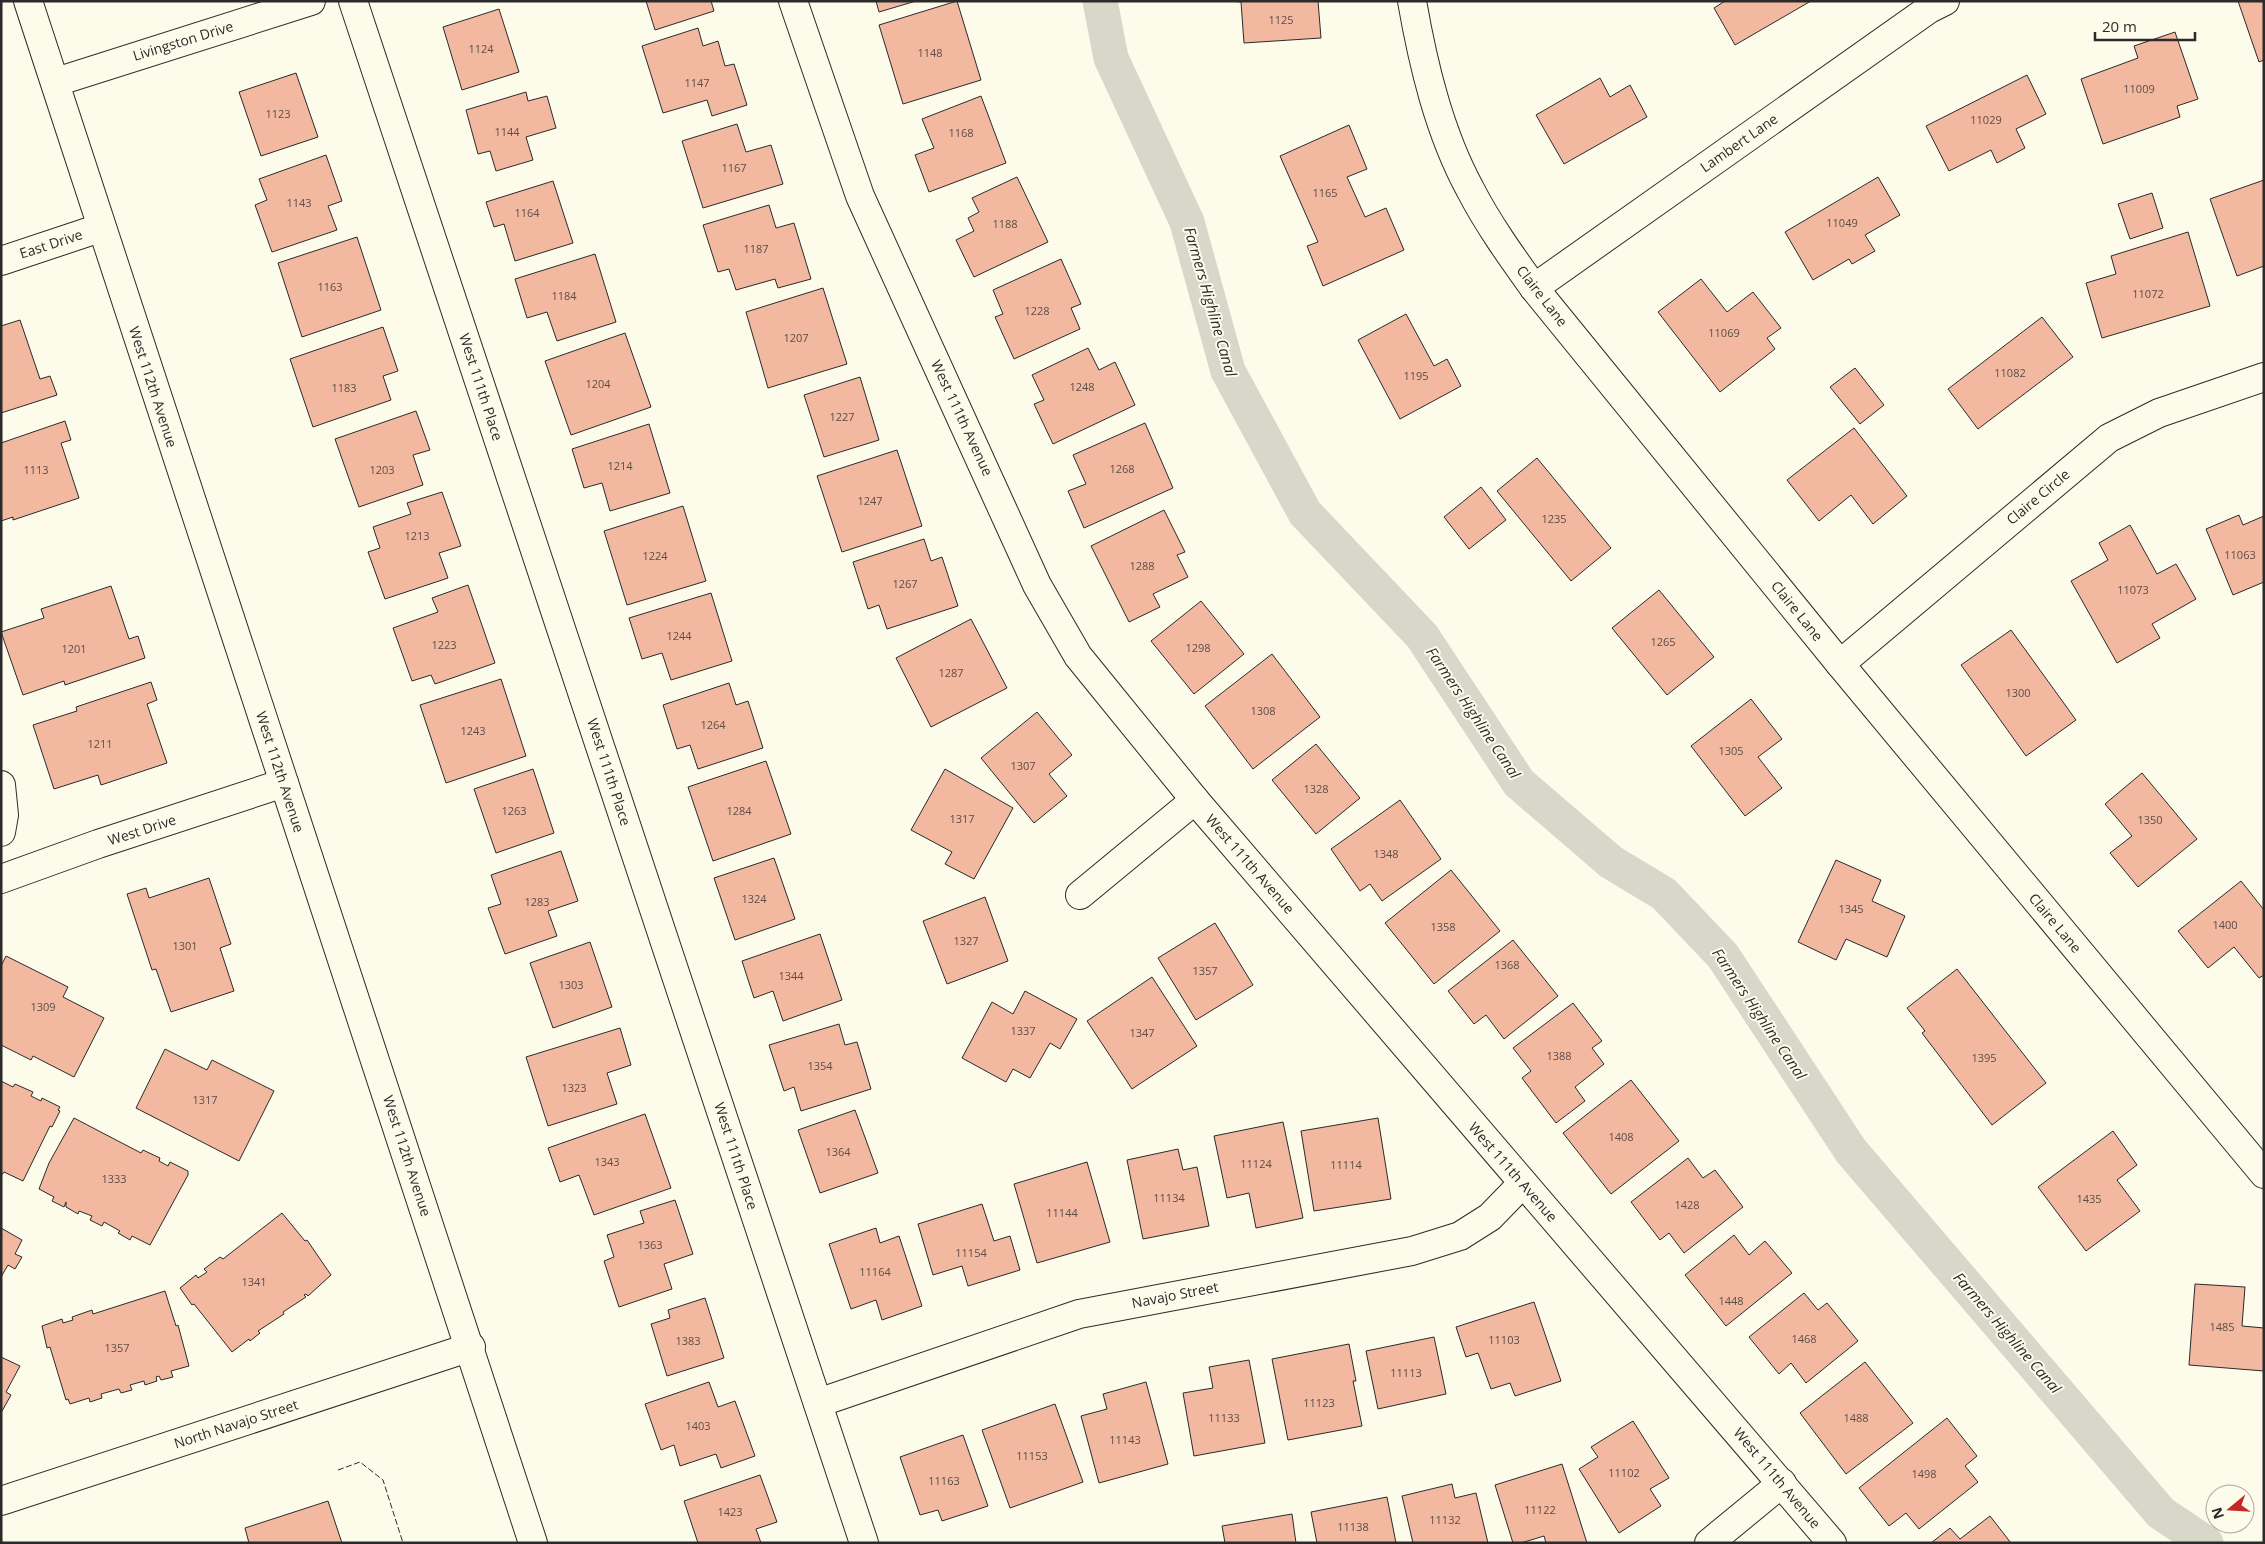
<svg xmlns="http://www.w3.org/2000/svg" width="2265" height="1544" viewBox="0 0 2265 1544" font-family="'Open Sans',sans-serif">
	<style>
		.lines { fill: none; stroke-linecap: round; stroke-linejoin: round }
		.canal { stroke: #d8d7c9; stroke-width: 35 }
		.building { fill: #f2b8a0; stroke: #2b2b2b }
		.minor-casing { stroke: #2b2b2b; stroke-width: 30 }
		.secondary-casing { stroke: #2b2b2b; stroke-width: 30 }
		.minor { stroke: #fdfbea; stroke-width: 28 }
		.secondary { stroke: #fdfbea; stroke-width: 28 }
		.fence { stroke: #2b2b2b; stroke-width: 1; stroke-dasharray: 6 2.5; stroke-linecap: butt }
		.labels { text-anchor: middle; stroke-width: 4; stroke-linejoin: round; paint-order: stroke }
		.number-label { font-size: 11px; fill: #5d4e48 }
		.street-label { font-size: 14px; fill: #2b2b2b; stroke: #fdfbea }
		.water-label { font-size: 15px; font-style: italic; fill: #2b2b2b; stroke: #fdfbea }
	</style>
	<rect width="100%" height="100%" fill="#fdfbea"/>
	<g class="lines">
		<path class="canal" d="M1100 1 1111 58 1187 222 1228 371 1305 513 1422 636 1519 783 1611 862 1664 894 1723 956 1851 1151 2161 1513 2206 1543"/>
	</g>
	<g class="building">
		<path d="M646 1H711L714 11 655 30Z"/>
		<path d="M876 1H916L879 12Z"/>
		<path d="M957 1 981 80 903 104 879 25Z"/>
		<path d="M1230 1H1318L1321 38 1244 43 1241 2Z"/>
		<path d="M1725 1H1811L1735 45 1714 8Z"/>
		<path d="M2238 1H2264V60L2259 62Z"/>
		<path d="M499 9 519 72 462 90 443 27Z"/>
		<path d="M698 28 703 46 718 41 725 66 734 64 747 105 712 116 707 100 663 113 642 46Z"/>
		<path d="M2175 32 2198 99 2177 106 2180 117 2103 144 2081 79 2138 58 2134 46Z"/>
		<path d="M296 73 318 137 261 156 239 92Z"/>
		<path d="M2027 75 2046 114 2016 129 2025 148 1997 163 1991 150 1949 171 1926 126Z"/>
		<path d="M1600 78 1610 97 1630 85 1647 117 1564 164 1536 115Z"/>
		<path d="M526 92 528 101 547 96 556 128 526 137 533 160 496 171 490 151 478 154 466 110Z"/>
		<path d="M981 96 1006 163 929 192 915 155 934 148 922 119Z"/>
		<path d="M737 124 746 152 771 145 783 184 703 208 682 141Z"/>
		<path d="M1349 125 1367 169 1347 177 1365 217 1386 208 1404 250 1323 286 1307 246 1318 242 1280 156Z"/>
		<path d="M326 155 342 201 328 206 337 230 272 252 255 205 267 200 259 179Z"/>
		<path d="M1017 177 1048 242 974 277 956 240 974 231 968 218 979 212 972 198Z"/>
		<path d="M1878 177 1900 215 1865 235 1875 251 1852 264 1849 259 1813 280 1785 232Z"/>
		<path d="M2264 180V266L2237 276 2210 199Z"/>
		<path d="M553 181 573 243 515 261 504 224 494 227 486 202Z"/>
		<path d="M2152 193 2163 228 2130 239 2118 204Z"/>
		<path d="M769 205 776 228 794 223 811 279 778 288 775 279 736 290 729 269 718 272 703 225Z"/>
		<path d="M2188 232 2210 306 2102 338 2086 283 2116 274 2111 256Z"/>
		<path d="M357 237 381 310 302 337 278 263Z"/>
		<path d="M595 254 616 322 557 341 547 312 527 318 515 279Z"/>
		<path d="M1061 259 1081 304 1071 308 1080 329 1014 359 995 317 1003 314 993 290Z"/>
		<path d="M1701 279 1727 312 1753 292 1781 328 1767 338 1775 349 1720 392 1658 312Z"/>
		<path d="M823 288 847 364 768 388 746 312Z"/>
		<path d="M1406 314 1434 366 1447 359 1461 386 1400 419 1358 340Z"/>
		<path d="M2042 317 2073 357 1978 429 1948 389Z"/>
		<path d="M20 320 40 379 50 376 57 395 1 413V326Z"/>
		<path d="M383 327 398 371 383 376 391 400 313 427 290 359Z"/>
		<path d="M625 333 651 407 571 435 545 361Z"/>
		<path d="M1088 348 1099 370 1115 362 1135 405 1053 444 1034 404 1044 400 1032 375Z"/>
		<path d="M1855 368 1884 405 1860 424 1830 387Z"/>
		<path d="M860 377 879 440 824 457 804 395Z"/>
		<path d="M416 411 430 450 413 455 423 485 359 507 335 439Z"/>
		<path d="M65 421 71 440 61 443 79 498 13 520V517L1 521V443Z"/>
		<path d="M1145 423 1173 488 1084 528 1068 491 1086 484 1073 455Z"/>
		<path d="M649 424 670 493 610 511 602 483 584 488 572 449Z"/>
		<path d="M1854 428 1907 496 1873 524 1851 495 1819 521 1787 480Z"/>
		<path d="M897 450 922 526 842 552 817 476Z"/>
		<path d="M1537 458 1611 548 1571 581 1497 491Z"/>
		<path d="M1481 487 1506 520 1469 549 1444 517Z"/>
		<path d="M442 492 461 546 439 553 448 578 385 599 368 552 380 548 373 527 411 514 407 503Z"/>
		<path d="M683 506 706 581 627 605 604 531Z"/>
		<path d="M1164 510 1185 552 1177 555 1188 577 1153 594 1160 607 1129 622 1091 546Z"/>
		<path d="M2239 515 2243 525 2264 516V582L2233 595 2206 529Z"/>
		<path d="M2130 525 2157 574 2176 564 2196 599 2152 624 2160 638 2117 663 2071 581 2108 560 2099 543Z"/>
		<path d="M924 539 931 561 942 557 958 606 887 629 879 605 868 609 853 562Z"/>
		<path d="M468 585 495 663 435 684 431 675 412 681 393 628 438 612 432 598Z"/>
		<path d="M111 586 129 639 138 636 145 658 65 685 64 681 23 695 1 632 44 618 41 609Z"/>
		<path d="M1659 590 1714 657 1667 695 1612 628Z"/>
		<path d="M711 593 732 661 671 680 662 653 642 659 629 618Z"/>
		<path d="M1201 601 1244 654 1194 694 1151 641Z"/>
		<path d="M971 619 1007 688 931 727 896 658Z"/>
		<path d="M2011 630 2076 720 2026 756 1961 665Z"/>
		<path d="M1272 654 1320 717 1253 769 1205 706Z"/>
		<path d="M501 679 526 756 446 783 420 705Z"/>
		<path d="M151 682 157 700 147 704 167 763 101 785 98 775 54 789 33 725 77 711 76 707Z"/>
		<path d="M729 683 736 705 748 701 763 748 698 769 690 745 677 749 663 705Z"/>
		<path d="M1751 699 1782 739 1758 757 1782 788 1745 816 1691 746Z"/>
		<path d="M1037 712 1072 755 1049 774 1067 796 1034 823 981 758Z"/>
		<path d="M1316 744 1360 798 1316 834 1272 780Z"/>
		<path d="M766 761 791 834 713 861 688 787Z"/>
		<path d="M533 769 554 833 496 853 474 789Z"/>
		<path d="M945 769 1013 808 974 879 945 864 952 852 911 830Z"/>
		<path d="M2142 773 2197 839 2138 887 2110 853 2132 836 2105 804Z"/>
		<path d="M1400 800 1441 859 1382 901 1370 884 1360 891 1331 849Z"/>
		<path d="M561 851 578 901 548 911 557 936 505 954 488 908 501 904 491 875Z"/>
		<path d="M774 858 795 919 735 940 714 878Z"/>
		<path d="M1836 860 1881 880 1872 901 1905 916 1887 957 1846 939 1836 960 1798 942Z"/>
		<path d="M1451 870 1500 931 1434 984 1385 923Z"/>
		<path d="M209 878 231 944 220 948 234 991 171 1012 156 969 152 970 127 894 146 888 149 898Z"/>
		<path d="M2241 881 2264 910V975L2259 978 2234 947 2208 968 2178 931Z"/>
		<path d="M985 897 1008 961 947 984 923 921Z"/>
		<path d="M1215 923 1253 985 1196 1020 1158 958Z"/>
		<path d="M820 934 842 1000 783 1021 773 991 754 998 742 961Z"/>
		<path d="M1513 940 1558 996 1504 1039 1486 1015 1474 1024 1448 991Z"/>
		<path d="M590 942 612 1007 553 1028 530 963Z"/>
		<path d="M6 956 68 987 63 997 104 1018 74 1077 33 1056 31 1060 1 1045V966Z"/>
		<path d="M1957 969 2046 1083 1992 1125 1922 1033 1925 1031 1907 1008Z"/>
		<path d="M1152 977 1197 1046 1132 1089 1087 1021Z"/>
		<path d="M1025 991 1077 1019 1060 1049 1050 1043 1030 1078 1013 1069 1006 1082 962 1058 992 1002 1013 1014Z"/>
		<path d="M1573 1003 1602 1041 1592 1048 1604 1064 1575 1087 1585 1101 1556 1123 1522 1078 1531 1071 1513 1048Z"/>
		<path d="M839 1024 845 1045 857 1042 871 1089 801 1111 794 1087 784 1091 769 1045Z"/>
		<path d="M620 1028 631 1065 607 1073 617 1104 548 1126 526 1057Z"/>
		<path d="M165 1049 207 1070 212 1060 274 1091 239 1161 136 1108Z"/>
		<path d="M1631 1080 1679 1141 1611 1194 1563 1133Z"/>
		<path d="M1 1081 13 1087 15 1084 33 1092 31 1096 41 1101 42 1098 60 1107 58 1110 60 1111 52 1127 50 1126 23 1181 4 1172 1 1176Z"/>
		<path d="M855 1110 878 1173 820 1193 798 1130Z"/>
		<path d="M645 1114 671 1188 594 1215 579 1175 560 1182 548 1148Z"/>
		<path d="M74 1118 141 1153 143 1150 160 1158 159 1161 168 1166 170 1162 188 1171V1175L150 1245 132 1236 130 1240 118 1233 120 1231 104 1222 102 1226 90 1220 92 1216 79 1211 78 1214 66 1207V1202L64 1207 52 1201 54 1197 39 1189 49 1163Z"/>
		<path d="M1378 1118 1391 1199 1314 1211 1301 1131Z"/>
		<path d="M1283 1122 1303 1218 1256 1228 1249 1193 1227 1198 1214 1136Z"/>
		<path d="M2113 1131 2137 1165 2117 1180 2140 1211 2086 1251 2038 1187Z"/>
		<path d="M1178 1149 1183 1170 1197 1167 1209 1226 1143 1239 1127 1160Z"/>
		<path d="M1688 1158 1703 1178 1715 1170 1743 1207 1684 1253 1669 1233 1660 1240 1631 1202Z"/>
		<path d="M1087 1162 1110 1242 1037 1263 1014 1184Z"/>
		<path d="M675 1200 693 1254 664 1264 672 1289 619 1307 604 1261 614 1257 607 1235 644 1223 640 1211Z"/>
		<path d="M982 1204 994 1241 1010 1236 1020 1270 968 1286 962 1266 933 1275 918 1224Z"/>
		<path d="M282 1213 305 1241 307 1240 331 1275 308 1296 306 1294 304 1295 306 1297 283 1312 284 1314 258 1331 260 1333 250 1341 249 1339 232 1352 194 1304 192 1305 180 1288 196 1275 198 1278 207 1272 204 1269 220 1257 223 1259Z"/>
		<path d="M1 1228 22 1240 15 1254 22 1257 15 1269 8 1265 1 1277Z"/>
		<path d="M876 1228 880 1243 899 1236 922 1306 882 1320 876 1300 851 1309 829 1244Z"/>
		<path d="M1734 1235 1749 1255 1765 1241 1792 1273 1726 1326 1685 1275Z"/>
		<path d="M2195 1284 2245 1287 2242 1326 2264 1328V1371L2189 1365Z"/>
		<path d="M165 1291 176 1326 178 1325 189 1366 171 1371 173 1377 161 1380 159 1376 156 1377 157 1381 145 1385 144 1381 130 1385 132 1390 121 1393 119 1389 101 1394 102 1398 90 1402 89 1398 70 1404 68 1399 66 1400 50 1347 47 1348 42 1326 62 1319 63 1323 73 1320 72 1317 92 1310 93 1314Z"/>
		<path d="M1804 1293 1818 1310 1827 1303 1858 1341 1806 1383 1791 1363 1779 1374 1749 1337Z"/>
		<path d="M705 1298 724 1358 667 1376 651 1324 670 1318 668 1310Z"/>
		<path d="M1534 1302 1561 1381 1515 1396 1510 1383 1491 1389 1478 1353 1466 1357 1456 1327Z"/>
		<path d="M1434 1337 1446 1394 1378 1409 1366 1351Z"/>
		<path d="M1349 1344 1356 1381H1353L1362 1426 1288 1440 1272 1359Z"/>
		<path d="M1 1357 20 1366 6 1392 11 1395 1 1413Z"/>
		<path d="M1249 1360 1265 1443 1194 1456 1183 1393 1213 1388 1209 1367Z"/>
		<path d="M1865 1362 1913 1423 1846 1474 1800 1413Z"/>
		<path d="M709 1382 718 1407 735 1401 755 1456 721 1468 716 1454 680 1466 674 1445 661 1450 645 1404Z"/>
		<path d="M1146 1382 1168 1464 1099 1483 1081 1416 1107 1409 1103 1394Z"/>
		<path d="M1055 1404 1083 1482 1010 1508 982 1430Z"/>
		<path d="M1947 1418 1977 1456 1965 1466 1978 1482 1919 1529 1906 1513 1889 1526 1859 1488Z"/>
		<path d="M1633 1421 1669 1478 1650 1489 1661 1506 1619 1533 1579 1469 1598 1457 1591 1447Z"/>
		<path d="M963 1435 988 1506 942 1521 938 1510 920 1515 900 1457Z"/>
		<path d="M1562 1464 1587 1543H1546L1544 1536 1521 1543H1513L1495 1485Z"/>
		<path d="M760 1475 777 1522 756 1529 761 1543H698L684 1501Z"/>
		<path d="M1452 1484 1455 1498 1476 1493 1488 1543H1413L1402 1496Z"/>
		<path d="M1387 1497 1396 1543H1317L1311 1512Z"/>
		<path d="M328 1501 342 1543H249L245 1528Z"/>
		<path d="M1292 1514 1296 1543H1225L1222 1526Z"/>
		<path d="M1990 1516 2011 1543H1931L1950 1528 1960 1539Z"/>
	</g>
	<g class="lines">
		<defs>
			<g id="minor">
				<path d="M353 1 864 1543"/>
				<path d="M793 1 860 196 1037 585 1078 656 1195 800 1832 1543"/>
				<path d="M1412 1C1423 64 1439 132 1470 189 1488 224 1511 256 1534 288L1840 664 2264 1174"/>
				<path d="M56 82 311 1"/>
				<path d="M1 261 100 228"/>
				<path d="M1534 288 1929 9 1945 1"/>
				<path d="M1840 664 2109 438 2159 413 2264 377"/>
				<path d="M1 785 4 815 1 832"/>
				<path d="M1 879 98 844 284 783"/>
				<path d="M1080 895 1195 800"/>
				<path d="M818 1403 1079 1314 1412 1251 1460 1236 1490 1217 1523 1183"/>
				<path d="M1 1501 471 1347"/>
				<path d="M1709 1543 1782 1483"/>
			</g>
			<path id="secondary" d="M28 1 533 1543"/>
		</defs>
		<use href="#minor" class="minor-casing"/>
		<use href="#secondary" class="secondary-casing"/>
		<use href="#minor" class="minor"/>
		<use href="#secondary" class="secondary"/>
		<path class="fence" d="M338 1470 360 1462 383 1480 403 1543"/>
	</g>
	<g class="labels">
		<g class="number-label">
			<text x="1281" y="24">1125</text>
			<text x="481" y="53">1124</text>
			<text x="930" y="57">1148</text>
			<text x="697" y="87">1147</text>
			<text x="2139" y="93">11009</text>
			<text x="278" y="118">1123</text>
			<text x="1986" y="124">11029</text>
			<text x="507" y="136">1144</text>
			<text x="961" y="137">1168</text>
			<text x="734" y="172">1167</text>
			<text x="1325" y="197">1165</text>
			<text x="299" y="207">1143</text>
			<text x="527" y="217">1164</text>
			<text x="1842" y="227">11049</text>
			<text x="1005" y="228">1188</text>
			<text x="756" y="253">1187</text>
			<text x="330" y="291">1163</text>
			<text x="2148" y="298">11072</text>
			<text x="564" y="300">1184</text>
			<text x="1037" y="315">1228</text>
			<text x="1724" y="337">11069</text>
			<text x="796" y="342">1207</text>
			<text x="2010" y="377">11082</text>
			<text x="1416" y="380">1195</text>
			<text x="598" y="388">1204</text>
			<text x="1082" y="391">1248</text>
			<text x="344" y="392">1183</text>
			<text x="842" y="421">1227</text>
			<text x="620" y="470">1214</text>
			<text x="1122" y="473">1268</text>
			<text x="36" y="474">1113</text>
			<text x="382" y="474">1203</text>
			<text x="870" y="505">1247</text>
			<text x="1554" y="523">1235</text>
			<text x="417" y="540">1213</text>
			<text x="2240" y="559">11063</text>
			<text x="655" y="560">1224</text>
			<text x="1142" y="570">1288</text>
			<text x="905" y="588">1267</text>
			<text x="2133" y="594">11073</text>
			<text x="679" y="640">1244</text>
			<text x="1663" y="646">1265</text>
			<text x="444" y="649">1223</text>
			<text x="1198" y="652">1298</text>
			<text x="74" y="653">1201</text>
			<text x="951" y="677">1287</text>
			<text x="2018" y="697">1300</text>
			<text x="1263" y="715">1308</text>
			<text x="713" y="729">1264</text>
			<text x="473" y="735">1243</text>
			<text x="100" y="748">1211</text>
			<text x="1731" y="755">1305</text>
			<text x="1023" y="770">1307</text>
			<text x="1316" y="793">1328</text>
			<text x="514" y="815">1263</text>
			<text x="739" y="815">1284</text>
			<text x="962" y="823">1317</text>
			<text x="2150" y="824">1350</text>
			<text x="1386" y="858">1348</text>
			<text x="754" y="903">1324</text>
			<text x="537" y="906">1283</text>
			<text x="1851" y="913">1345</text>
			<text x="2225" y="929">1400</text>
			<text x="1443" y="931">1358</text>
			<text x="966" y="945">1327</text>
			<text x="185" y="950">1301</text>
			<text x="1507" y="969">1368</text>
			<text x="1205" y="975">1357</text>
			<text x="791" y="980">1344</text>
			<text x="571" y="989">1303</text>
			<text x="43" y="1011">1309</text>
			<text x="1023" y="1035">1337</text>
			<text x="1142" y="1037">1347</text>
			<text x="1559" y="1060">1388</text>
			<text x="1984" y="1062">1395</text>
			<text x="820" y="1070">1354</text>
			<text x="574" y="1092">1323</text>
			<text x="205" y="1104">1317</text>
			<text x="1621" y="1141">1408</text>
			<text x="838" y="1156">1364</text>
			<text x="607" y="1166">1343</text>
			<text x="1256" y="1168">11124</text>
			<text x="1346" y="1169">11114</text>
			<text x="114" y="1183">1333</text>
			<text x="1169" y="1202">11134</text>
			<text x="2089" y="1203">1435</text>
			<text x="1687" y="1209">1428</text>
			<text x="1062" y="1217">11144</text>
			<text x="650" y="1249">1363</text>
			<text x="971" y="1257">11154</text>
			<text x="875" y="1276">11164</text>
			<text x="254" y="1286">1341</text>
			<text x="1731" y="1305">1448</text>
			<text x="2222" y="1331">1485</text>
			<text x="1804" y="1343">1468</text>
			<text x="1504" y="1344">11103</text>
			<text x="688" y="1345">1383</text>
			<text x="117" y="1352">1357</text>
			<text x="1406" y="1377">11113</text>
			<text x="1319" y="1407">11123</text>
			<text x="1224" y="1422">11133</text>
			<text x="1856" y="1422">1488</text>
			<text x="698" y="1430">1403</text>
			<text x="1125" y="1444">11143</text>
			<text x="1032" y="1460">11153</text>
			<text x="1624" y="1477">11102</text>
			<text x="1924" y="1478">1498</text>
			<text x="944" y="1485">11163</text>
			<text x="1540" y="1514">11122</text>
			<text x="730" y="1516">1423</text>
			<text x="1445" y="1524">11132</text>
			<text x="1353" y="1531">11138</text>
		</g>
		<g class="street-label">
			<text transform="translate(183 41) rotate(-17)" y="5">Livingston Drive</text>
			<text transform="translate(1739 143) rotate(-35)" y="5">Lambert Lane</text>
			<text transform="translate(51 244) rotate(-18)" y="5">East Drive</text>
			<text transform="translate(1542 296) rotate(52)" y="5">Claire Lane</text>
			<text transform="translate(153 387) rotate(72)" y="5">West 112th Avenue</text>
			<text transform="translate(481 387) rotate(72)" y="5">West 111th Place</text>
			<text transform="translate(962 418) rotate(65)" y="5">West 111th Avenue</text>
			<text transform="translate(2038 497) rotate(-40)" y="5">Claire Circle</text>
			<text transform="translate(1797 611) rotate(51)" y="5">Claire Lane</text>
			<text transform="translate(280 772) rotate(72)" y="5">West 112th Avenue</text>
			<text transform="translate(609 772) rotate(72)" y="5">West 111th Place</text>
			<text transform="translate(142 830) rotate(-18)" y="5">West Drive</text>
			<text transform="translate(1250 864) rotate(49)" y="5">West 111th Avenue</text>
			<text transform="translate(2055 923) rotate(50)" y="5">Claire Lane</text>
			<text transform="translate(407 1156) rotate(72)" y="5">West 112th Avenue</text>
			<text transform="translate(736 1156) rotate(72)" y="5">West 111th Place</text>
			<text transform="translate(1513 1172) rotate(49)" y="5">West 111th Avenue</text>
			<text transform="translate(1175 1295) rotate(-11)" y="5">Navajo Street</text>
			<text transform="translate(236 1424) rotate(-18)" y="5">North Navajo Street</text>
			<text transform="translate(1777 1478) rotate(50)" y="5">West 111th Avenue</text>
		</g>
		<g class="water-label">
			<text transform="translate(1210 302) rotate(74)" y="5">Farmers Highline Canal</text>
			<text transform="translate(1473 713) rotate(56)" y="5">Farmers Highline Canal</text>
			<text transform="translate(1759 1014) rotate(56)" y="5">Farmers Highline Canal</text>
			<text transform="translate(2007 1333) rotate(49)" y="5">Farmers Highline Canal</text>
		</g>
	</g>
	<rect width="2265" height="1544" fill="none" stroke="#2b2b2b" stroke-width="5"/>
	<g transform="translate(2230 1509) rotate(252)"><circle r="24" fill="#fdfbea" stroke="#a9a89e"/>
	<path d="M0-4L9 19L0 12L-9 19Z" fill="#c62828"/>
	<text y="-8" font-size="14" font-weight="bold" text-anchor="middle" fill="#2b2b2b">N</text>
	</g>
	<path d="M2095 32v8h100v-8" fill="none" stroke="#2b2b2b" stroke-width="2.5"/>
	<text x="2102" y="32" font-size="15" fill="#2b2b2b" stroke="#fdfbea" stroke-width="4" paint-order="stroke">20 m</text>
</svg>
